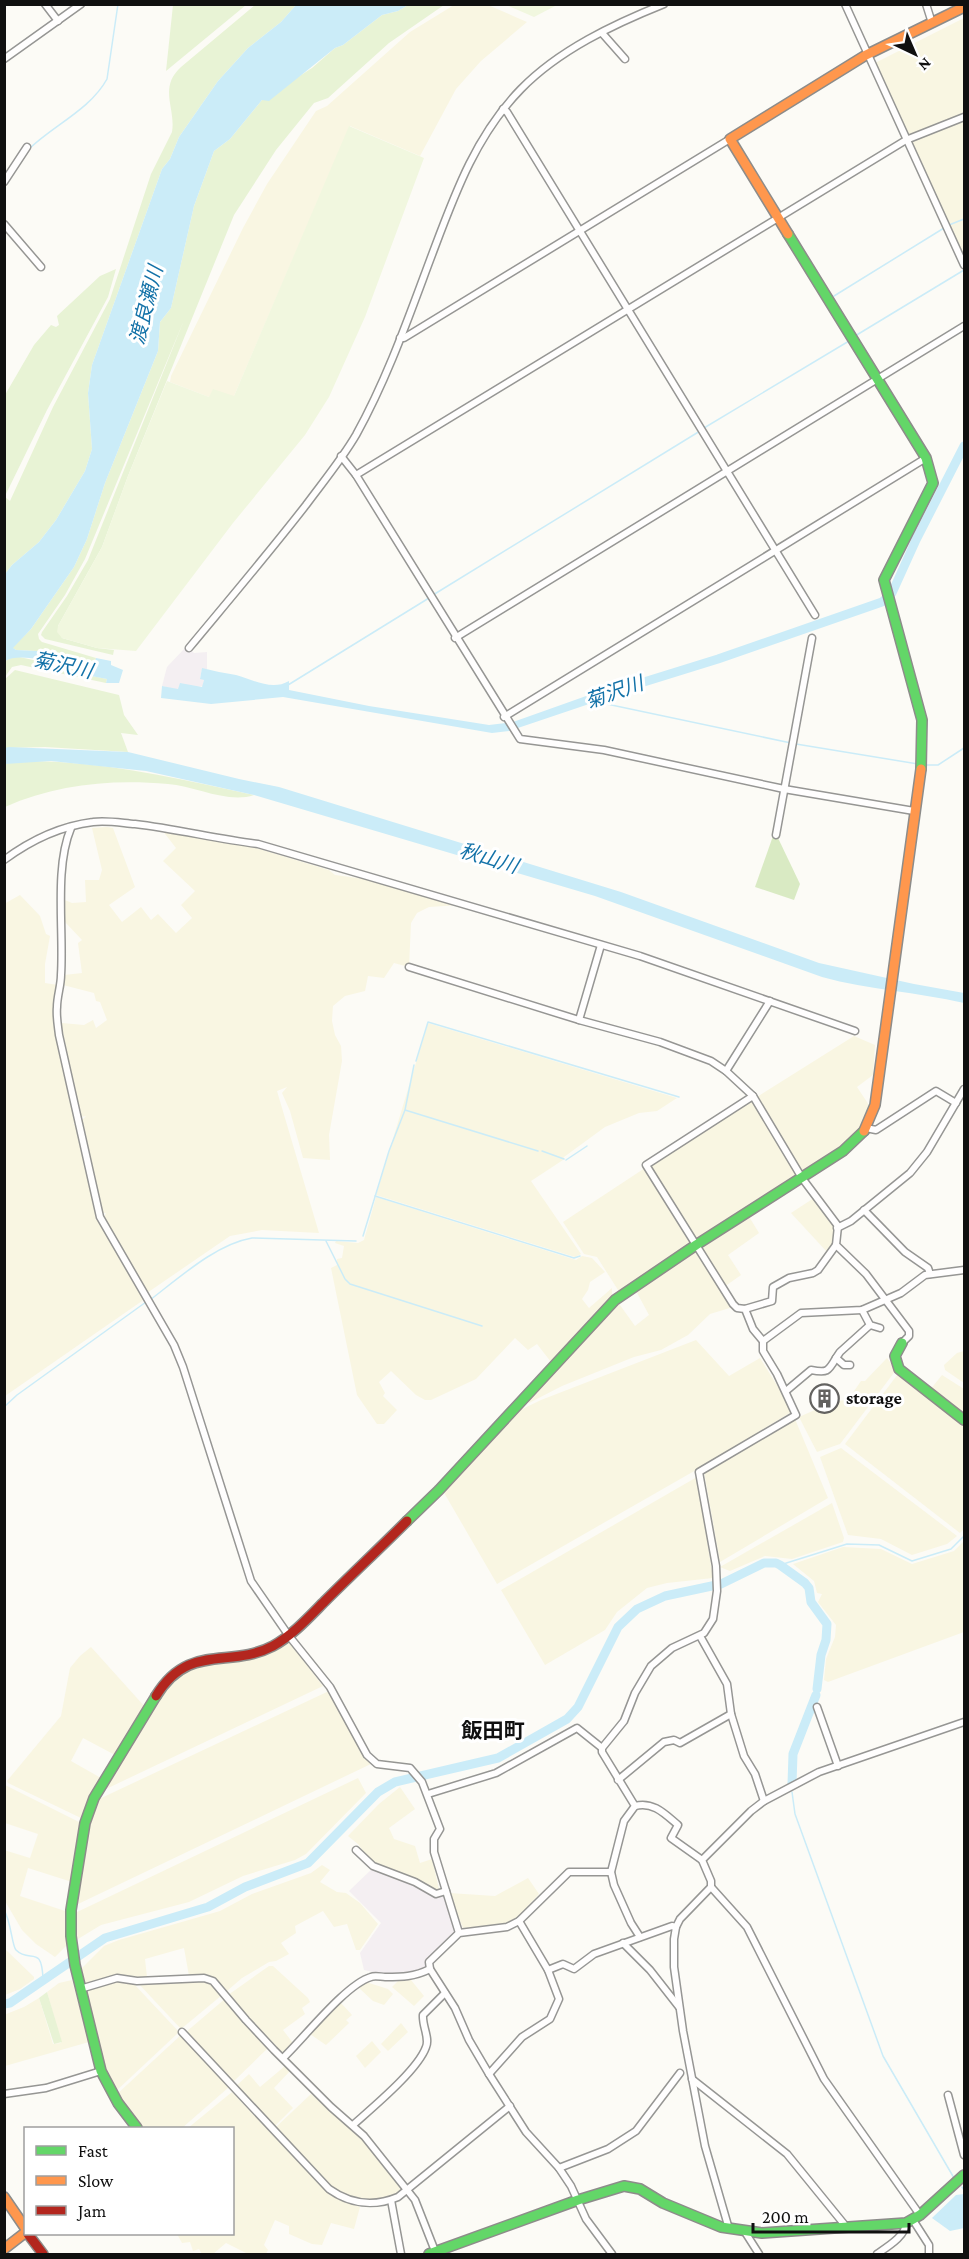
<svg xmlns="http://www.w3.org/2000/svg" width="969" height="2259" viewBox="0 0 969 2259" font-family="'Crimson Pro','Noto Sans JP',serif">
	<style>
		.industrial { fill: #f4eff2 }
		.farmland { fill: #f9f6e2 }
		.green { fill: #e8f3d5 }
		.forest { fill: #d9eac3 }
		.pitch { fill: #f1f7df }
		.water { fill: #cbecf8 }
		.lines { fill: none; stroke-linecap: round; stroke-linejoin: round }
		.stream { stroke: #cbecf8; stroke-width: 1.5 }
		.river { stroke: #cbecf8; stroke-width: 9 }
		.street-casing { stroke: #969694; stroke-width: 9 }
		.fast-casing { stroke: #8d8c8a; stroke-width: 12 }
		.slow-casing { stroke: #8d8c8a; stroke-width: 12 }
		.jam-casing { stroke: #8d8c8a; stroke-width: 12 }
		.street { stroke: #fffefe; stroke-width: 6 }
		.fast { stroke: #63d668; stroke-width: 9 }
		.slow { stroke: #ff974d; stroke-width: 9 }
		.jam { stroke: #b3261e; stroke-width: 9 }
		.labels { text-anchor: middle; stroke-width: 6; stroke-linejoin: round; paint-order: stroke }
		.poi-label { font-size: 18px; font-weight: bold; fill: #101010; stroke: #fff; text-anchor: start }
		.water-label { font-size: 20px; font-style: italic; fill: #1372a8; stroke: #fff }
		.quarter-label { font-size: 21px; font-weight: bold; fill: #101010; stroke: #fff }
	</style>
	<rect width="100%" height="100%" fill="#fcfbf6"/>
	<g class="industrial">
		<path d="M185 648H189L194 653 207 652V669H202L200 678 204 680 203 686 178 690 162 686 167 667Z"/>
		<path d="M372 1869 444 1893 457 1932 427 1967 416 1974H382L364 1970 360 1953 381 1923 349 1891Z"/>
	</g>
	<g class="farmland">
		<path d="M454 5H488L527 22 481 61 456 89 420 156 350 126 234 396 209 397 170 382 171 376 243 228 267 184 316 111 327 106 410 32Z"/>
		<path d="M964 18V257L875 63Z"/>
		<path d="M107 827 113 828 135 887 109 905 122 922 141 907 151 920 158 914 176 933 192 918 181 905 195 891 163 861 176 848 162 830 256 848 329 870 335 875 365 879 459 905 429 907 417 913 411 923 409 967 394 963 384 978 368 976 365 991 345 996 333 1006 332 1021 335 1035 341 1046 342 1061 329 1135 330 1160 303 1158 290 1111 282 1093 287 1087 277 1091 319 1233 262 1230 230 1236 147 1293 103 1219 106 1213H102L81 1121 86 1116 81 1117 62 1028V1023L84 1025 93 1020 96 1028 107 1020 100 1002 96 1001 94 993 63 985 64 975 82 973 78 943 82 940 65 922 60 898 72 903 86 902 85 880H99L102 870 92 828Z"/>
		<path d="M20 895 40 916 46 934 50 936 45 964V983L58 985 56 1034 77 1119 73 1124H78L98 1216 95 1220H99L144 1298 142 1301 5 1396 4 904Z"/>
		<path d="M428 1023 677 1098 657 1111 639 1113 605 1127 564 1157 563 1160 531 1181 581 1254 575 1257 376 1195Z"/>
		<path d="M854 1036 875 1045 873 1075 857 1087 869 1105 867 1118 856 1137 803 1174 757 1097Z"/>
		<path d="M753 1101 801 1176 696 1241 650 1165Z"/>
		<path d="M645 1168 692 1244 620 1293 597 1257 584 1254 563 1222Z"/>
		<path d="M376 1197 576 1260 582 1256 592 1258 605 1272 590 1282 588 1290 582 1299 589 1308 612 1288V1299L551 1362 537 1344 528 1350 515 1338 476 1379 431 1400H425L416 1395 391 1371 379 1382 385 1393 383 1396 397 1410 384 1424H377L357 1395 331 1268 337 1265V1259L342 1258 344 1246 335 1243 336 1241 358 1243 364 1240Z"/>
		<path d="M814 1198 837 1227 835 1244 828 1253 791 1213Z"/>
		<path d="M748 1215 759 1233 728 1255 741 1275 724 1287 698 1246Z"/>
		<path d="M695 1248 733 1307 710 1314 688 1335 661 1350 634 1357 562 1386 529 1403 526 1398 617 1301 635 1326 649 1315 635 1289Z"/>
		<path d="M696 1340 729 1376 760 1358 793 1411 696 1470 497 1584 443 1491 510 1415 541 1400Z"/>
		<path d="M964 1351V1383L945 1370 944 1365 957 1353Z"/>
		<path d="M887 1358 896 1370 840 1444 817 1452 799 1417 835 1401 848 1400 861 1381H865Z"/>
		<path d="M898 1374 964 1425V1529L960 1533 845 1444Z"/>
		<path d="M942 1375 964 1389V1416L930 1390Z"/>
		<path d="M795 1419 828 1498 720 1562 704 1472Z"/>
		<path d="M841 1448 957 1536 947 1544 912 1555 881 1539 848 1535 820 1457Z"/>
		<path d="M697 1477 713 1578 667 1583 647 1588 617 1612 605 1630 545 1665 501 1590Z"/>
		<path d="M832 1503 844 1538 843 1542 792 1559 765 1556 730 1571 720 1567Z"/>
		<path d="M964 1541V1632L828 1682 824 1680 826 1659 835 1637 836 1625 818 1602 822 1594 817 1593 814 1581 793 1564 843 1547 881 1549 912 1564 954 1551Z"/>
		<path d="M288 1641 323 1686 106 1789 109 1779 165 1686 195 1664Z"/>
		<path d="M91 1647 145 1707 115 1755 83 1738 71 1761 101 1778 83 1819 8 1783 7 1781 61 1716 70 1668 80 1656Z"/>
		<path d="M329 1691 355 1736 365 1757 373 1763 76 1905 89 1823 97 1800Z"/>
		<path d="M358 1778 366 1793 306 1854 295 1860 243 1876 189 1902 101 1925 78 1939 76 1937 75 1913Z"/>
		<path d="M5 1785 83 1824 72 1882 28 1868 20 1896 68 1912V1944L55 1957 36 1944 22 1930 5 1901 4 1850 30 1858 38 1834 5 1823Z"/>
		<path d="M400 1787 415 1809 389 1828 394 1839 415 1846 420 1863 432 1859 439 1889H433L407 1875 372 1863 358 1844 348 1836 379 1804Z"/>
		<path d="M322 1865 330 1870 320 1882 337 1892 346 1893 360 1903 378 1924 360 1950H356L347 1924 334 1927 323 1911 295 1926 296 1933 281 1943 289 1954 276 1961 269 1962 242 1978 227 1991 214 1978 207 1976H189L184 1948 145 1959 147 1977 137 1981 116 1975 82 1986 79 1971 104 1946 119 1940 220 1911 252 1894 311 1873Z"/>
		<path d="M528 1878 539 1894 517 1918 505 1924 463 1928 449 1893 495 1896Z"/>
		<path d="M5 1949 34 1977V1979L20 1989 5 1995Z"/>
		<path d="M269 1966H273L308 1998 310 2002 302 2008 305 2014 283 2030 293 2043 283 2053 228 1995Z"/>
		<path d="M204 1979 213 1982 222 1995 181 2029 138 1983Z"/>
		<path d="M72 1980 89 2042 5 2066 4 2015 24 2007 39 1998 53 2044 61 2043 47 1992 59 1983Z"/>
		<path d="M411 1980 424 1996 414 2006 392 1987 398 1981Z"/>
		<path d="M116 1981 133 1983 179 2032 115 2092 103 2070 84 1992Z"/>
		<path d="M366 1982 388 1989 393 1994 384 2005 373 2001 358 1987Z"/>
		<path d="M226 1998 268 2048 233 2082 186 2032Z"/>
		<path d="M341 2003 352 2015 346 2020 349 2023 326 2045 310 2034Z"/>
		<path d="M401 2023 408 2032 388 2051 381 2044Z"/>
		<path d="M181 2035 229 2087 182 2128H140L115 2096Z"/>
		<path d="M372 2041 381 2052 365 2068 356 2056Z"/>
		<path d="M285 2066 290 2071 274 2088 293 2108 273 2128 235 2087 249 2074 260 2087Z"/>
		<path d="M232 2092 331 2196 360 2207 354 2229 331 2223 322 2245 312 2244 289 2234V2226L275 2220 264 2245 268 2250 266 2254H248L226 2243 213 2254H202L199 2249 193 2251 190 2242 182 2243 177 2234H232V2128H188Z"/>
		<path d="M311 2094 362 2139 403 2190 387 2198 374 2200 346 2196 331 2187 275 2128Z"/>
	</g>
	<g class="green">
		<path d="M173 5V4L246 5 166 71Z"/>
		<path d="M255 5H296L281 22 248 48 218 81 179 137 170 159 162 169 92 365 88 393 92 449 85 471 56 520 39 542 12 565 5 574V497L10 501 53 407 110 299 151 174 172 132C176 108 158 88 181 67Z"/>
		<path d="M408 5H444L389 43 328 98 314 103 276 150 234 215 128 476 102 547 58 626 62 638 97 648 114 650 113 655 45 639 41 635 42 632 67 596 88 560 184 320 85 559 65 595 38 634 39 639 42 642 96 658 93 668 37 651 16 650 12 648 31 629 74 567 87 539 105 483 158 351 160 322 171 308 194 206 214 151 230 139 262 100 312 68 335 48 343 45 382 15 398 11Z"/>
		<path d="M116 269 108 297 47 410 5 496V395L34 345 51 325 56 327 59 325 57 316 100 276Z"/>
		<path d="M15 656 92 673V676L107 679 106 683 21 665 12 667 5 677V661Z"/>
		<path d="M15 670 119 695 124 715 138 735 121 733 128 752 45 747 5 748 4 680Z"/>
		<path d="M19 761C99 760 177 778 254 795 228 804 195 786 168 784 112 779 56 784 5 807V764Z"/>
		<path d="M47 1992 62 2042 54 2044 39 1998Z"/>
	</g>
	<path class="forest" d="M773 836 778 838 800 884 794 900 755 887Z"/>
	<g class="pitch">
		<path d="M506 5V4L557 5 534 17Z"/>
		<path d="M349 126 424 158 365 317 329 397 305 435 233 523 136 651 97 648 62 638 57 632 58 626 102 547 128 476 167 381 209 397 213 389 234 396Z"/>
	</g>
	<g class="water">
		<path d="M296 5H408L398 11 382 15 343 45 335 48 269 101 262 100 230 139 214 151 194 206 171 308 160 322 158 351 105 483 87 539 74 567 31 629 13 648 16 650 37 651 93 668 96 658 111 661V665L123 670 119 683H106L107 679 91 676 92 673C71 668 23 650 5 661V574L12 565 39 542 56 520 85 471 92 449 88 393 92 365 162 169 170 159 179 137 218 81 248 48 281 22Z"/>
		<path d="M202 668C213 671 225 673 236 675 254 680 272 691 289 681V690L369 706 489 725 513 722 589 695 643 682 601 696 598 698 602 703H592L509 731 492 733 283 697 211 704 161 698 162 686 178 689 180 683 202 687 204 680 200 679Z"/>
		<path d="M9 747 128 752 239 779 279 787 621 892 819 963 914 984 964 993V1003C917 992 869 990 822 977L595 896 254 795 146 771 51 761 5 764V748Z"/>
		<path d="M964 2194V2228L950 2231 932 2218 956 2195Z"/>
	</g>
	<g class="lines">
		<g class="stream">
			<path d="M28 150C52 126 90 110 107 79L118 4"/>
			<path d="M4 187 16 169"/>
			<path d="M949 225 964 219"/>
			<path d="M834 296 944 228"/>
			<path d="M855 336 964 270"/>
			<path d="M704 428 849 341"/>
			<path d="M433 595 700 431"/>
			<path d="M288 685 429 598"/>
			<path d="M602 703 791 743"/>
			<path d="M796 744 918 764"/>
			<path d="M926 765H938L964 748"/>
			<path d="M416 1061 428 1022 679 1097"/>
			<path d="M405 1110 538 1151"/>
			<path d="M542 1151 564 1159"/>
			<path d="M566 1160 587 1146"/>
			<path d="M375 1196 574 1258 580 1256"/>
			<path d="M363 1236 389 1151 405 1110 414 1065"/>
			<path d="M326 1241 345 1279 350 1284 482 1326"/>
			<path d="M150 1300C179 1278 216 1244 252 1238L356 1241"/>
			<path d="M4 1407 17 1395 146 1302"/>
			<path d="M780 1565 847 1544 879 1545 912 1561 951 1549 964 1536"/>
			<path d="M792 1792 795 1814 883 2056 954 2178"/>
			<path d="M4 1910C11 1921 12 1946 16 1950 30 1964 42 1943 43 1980"/>
			<path d="M962 2187 964 2190"/>
		</g>
		<g class="river">
			<path d="M631 686 718 659 882 602 892 593 916 540 964 446"/>
			<path d="M792 1784 793 1754 816 1695"/>
			<path d="M4 2004 10 2003 105 1938 208 1907 245 1887 308 1863 378 1792 395 1782 498 1758 567 1719 578 1707 618 1627 637 1609 665 1596 721 1584 764 1563H776L780 1565 805 1583 809 1588 811 1602 827 1624 826 1640 821 1655 817 1689"/>
		</g>
		<defs>
			<g id="street">
				<path d="M45 4 58 21"/>
				<path d="M845 4 964 265"/>
				<path d="M926 4 932 23"/>
				<path d="M602 33 625 59"/>
				<path d="M4 59 81 4"/>
				<path d="M503 109 507 112 815 615"/>
				<path d="M4 182 27 147"/>
				<path d="M4 224 41 267"/>
				<path d="M400 338H404L730 139"/>
				<path d="M341 456 356 475 520 739 604 750 784 789 914 811"/>
				<path d="M356 475 906 140 964 117"/>
				<path d="M455 638 964 326"/>
				<path d="M189 648C228 601 268 554 306 505 323 482 342 459 356 435 387 379 408 319 430 260 453 199 474 137 521 89 559 50 614 24 664 4"/>
				<path d="M504 717 926 458"/>
				<path d="M71 828C54 868 64 931 61 975 61 986 57 996 57 1007 56 1016 58 1026 59 1035L100 1217 174 1345 183 1367 251 1581 289 1636 330 1687 367 1755 377 1764 410 1768 422 1782 440 1829 434 1839V1852L459 1933"/>
				<path d="M776 835 812 638"/>
				<path d="M4 860C31 840 61 826 93 822 106 820 122 823 135 824 177 829 217 839 258 844L640 956 855 1031"/>
				<path d="M409 967 579 1020 660 1042 711 1061 726 1071 753 1096"/>
				<path d="M579 1020 601 945"/>
				<path d="M726 1071 770 1001"/>
				<path d="M866 1128 876 1130 936 1091 956 1103"/>
				<path d="M864 1210 905 1252 928 1268 930 1274"/>
				<path d="M837 1228 851 1221 910 1173 927 1152 964 1089"/>
				<path d="M745 1309 772 1301 773 1287 789 1278 813 1273 818 1270 836 1245"/>
				<path d="M862 1310 870 1325 880 1328"/>
				<path d="M763 1341 801 1313 862 1310 901 1293 925 1275 964 1270"/>
				<path d="M850 1365H844L836 1358 840 1352 870 1325"/>
				<path d="M786 1391 811 1370C827 1373 828 1372 836 1358"/>
				<path d="M700 1636 727 1684 731 1714 744 1756 755 1774 764 1801"/>
				<path d="M817 1707 838 1766"/>
				<path d="M618 1780 664 1742 674 1740 680 1743 731 1714"/>
				<path d="M428 1794 496 1773 577 1728 602 1748"/>
				<path d="M635 1806C653 1801 665 1814 678 1825L671 1838 702 1860"/>
				<path d="M356 1850 373 1866 415 1882 436 1894 446 1891"/>
				<path d="M711 1887 747 1927 824 2079 920 2215"/>
				<path d="M640 1937 631 1923 614 1885 611 1872 624 1821 635 1806 602 1752V1748L624 1721 635 1693 651 1666 672 1648 704 1633 713 1619 717 1591 716 1566 699 1472 796 1415 777 1374 763 1351V1341L753 1329 745 1309 737 1308 733 1304 646 1165 753 1096 802 1178 838 1226 836 1245 866 1274 909 1331V1336L902 1343"/>
				<path d="M623 1943 650 1970 679 2007"/>
				<path d="M548 1970 563 1964 574 1969 594 1954 672 1926 676 1927"/>
				<path d="M80 1989 117 1978 137 1981 204 1978 213 1981 246 2020 274 2050 331 2107 364 2136 415 2200 435 2251"/>
				<path d="M182 2032 329 2189C350 2204 374 2207 398 2197L510 2106"/>
				<path d="M283 2058C304 2038 346 1984 371 1977 375 1975 381 1977 385 1977 402 1977 414 1977 430 1969"/>
				<path d="M489 2074 522 2037 550 2019 559 1999 548 1970 519 1921"/>
				<path d="M692 2079 787 2154 844 2224 843 2228"/>
				<path d="M4 2094 46 2088 101 2071"/>
				<path d="M948 2095 964 2155"/>
				<path d="M353 2125C372 2108 418 2070 426 2047 430 2038 422 2026 423 2015L445 1993"/>
				<path d="M559 2168 526 2132 489 2074 469 2040 455 2008 430 1969 429 1962 459 1933 507 1927 519 1921 569 1872H611"/>
				<path d="M391 2200 401 2254"/>
				<path d="M913 2220 929 2245V2254"/>
				<path d="M729 2229 705 2146 683 2031 674 1967V1939L676 1927 680 1919 711 1887V1881L702 1860 751 1811 764 1801 819 1772 964 1722"/>
				<path d="M745 2232 759 2254"/>
				<path d="M612 2254 586 2219 571 2186 559 2168 608 2149 636 2131 680 2073"/>
				<path d="M877 2254C887 2247 906 2236 906 2223"/>
			</g>
			<g id="fast">
				<path d="M788 234 926 458 933 483 884 580 922 720 921 769"/>
				<path d="M902 1343 895 1356 899 1369 964 1420"/>
				<path d="M407 1521 439 1490 615 1300 696 1245 843 1151 864 1131"/>
				<path d="M137 2128 118 2103 101 2071 75 1965 71 1936V1910L85 1823 94 1798 156 1696"/>
				<path d="M429 2254 578 2200 624 2186 640 2189 663 2203 721 2227 762 2233 906 2223 920 2215 964 2175"/>
			</g>
			<g id="slow">
				<path d="M788 234 730 139 866 55 964 7"/>
				<path d="M864 1131 875 1105 921 769"/>
				<path d="M4 2197 26 2229"/>
				<path d="M4 2249 26 2232"/>
			</g>
			<g id="jam">
				<path d="M156 1696C189 1642 229 1669 273 1646 293 1635 309 1617 325 1601 352 1574 380 1548 407 1521"/>
				<path d="M28 2234 43 2254"/>
			</g>
		</defs>
		<use href="#street" class="street-casing"/>
		<use href="#fast" class="fast-casing"/>
		<use href="#slow" class="slow-casing"/>
		<use href="#jam" class="jam-casing"/>
		<use href="#street" class="street"/>
		<use href="#fast" class="fast"/>
		<use href="#slow" class="slow"/>
		<use href="#jam" class="jam"/>
	</g>
	<defs>
		<symbol id="building-ring" viewBox="-11 -11 22 22"><circle r="9.5" fill="#fff" stroke="#636260" stroke-width="1.5"/><path d="M-4-6H4V6H1V3H-1V6H-4ZM-2.5-4.3h1.7v1.8h-1.7ZM.8-4.3h1.7v1.8H.8ZM-2.5-1h1.7V.8h-1.7ZM.8-1h1.7V.8H.8Z" fill="#636260"/></symbol>
	</defs>
	<g fill-rule="evenodd">
		<use href="#building-ring" x="808" y="1382" width="33" height="33"/>
	</g>
	<g class="labels">
		<g class="poi-label">
			<text x="846" y="1404">storage</text>
		</g>
		<g class="water-label">
			<text transform="translate(146 305) rotate(-76)" y="7">渡良瀬川</text>
			<text transform="translate(63 665) rotate(12)" y="7">菊沢川</text>
			<text transform="translate(614 692) rotate(-19)" y="7">菊沢川</text>
			<text transform="translate(489 858) rotate(17)" y="7">秋山川</text>
		</g>
		<g class="quarter-label">
			<text x="493" y="1738">飯田町</text>
		</g>
	</g>
	<rect width="969" height="2259" fill="none" stroke="#101010" stroke-width="12"/>
	<rect x="24" y="2127" width="210" height="108" fill="#ffffff" stroke="#9f9f9f" stroke-width="1.5"/>
	<rect x="36" y="2146" width="30" height="9" fill="#63d668" stroke="#9f9f9f" stroke-width="1.5"/>
	<text x="78" y="2157" font-size="18" fill="#101010">Fast</text>
	<rect x="36" y="2176" width="30" height="9" fill="#ff974d" stroke="#9f9f9f" stroke-width="1.5"/>
	<text x="78" y="2187" font-size="18" fill="#101010">Slow</text>
	<rect x="36" y="2206" width="30" height="9" fill="#b3261e" stroke="#9f9f9f" stroke-width="1.5"/>
	<text x="78" y="2217" font-size="18" fill="#101010">Jam</text>
	<g transform="translate(915 54) rotate(136)" stroke="#ffffff" stroke-width="4.5" paint-order="stroke">
	<path d="M0-4.5L10 22L0 15L-10 22Z" fill="#101010"/>
	<text y="-9" font-size="16" font-weight="bold" text-anchor="middle" fill="#101010">N</text>
	</g>
	<path d="M753 2223v9h156v-9" fill="none" stroke="#101010" stroke-width="3"/>
	<text x="762" y="2223" font-size="18" fill="#101010" stroke="#ffffff" stroke-width="4.5" paint-order="stroke">200 m</text>
</svg>
